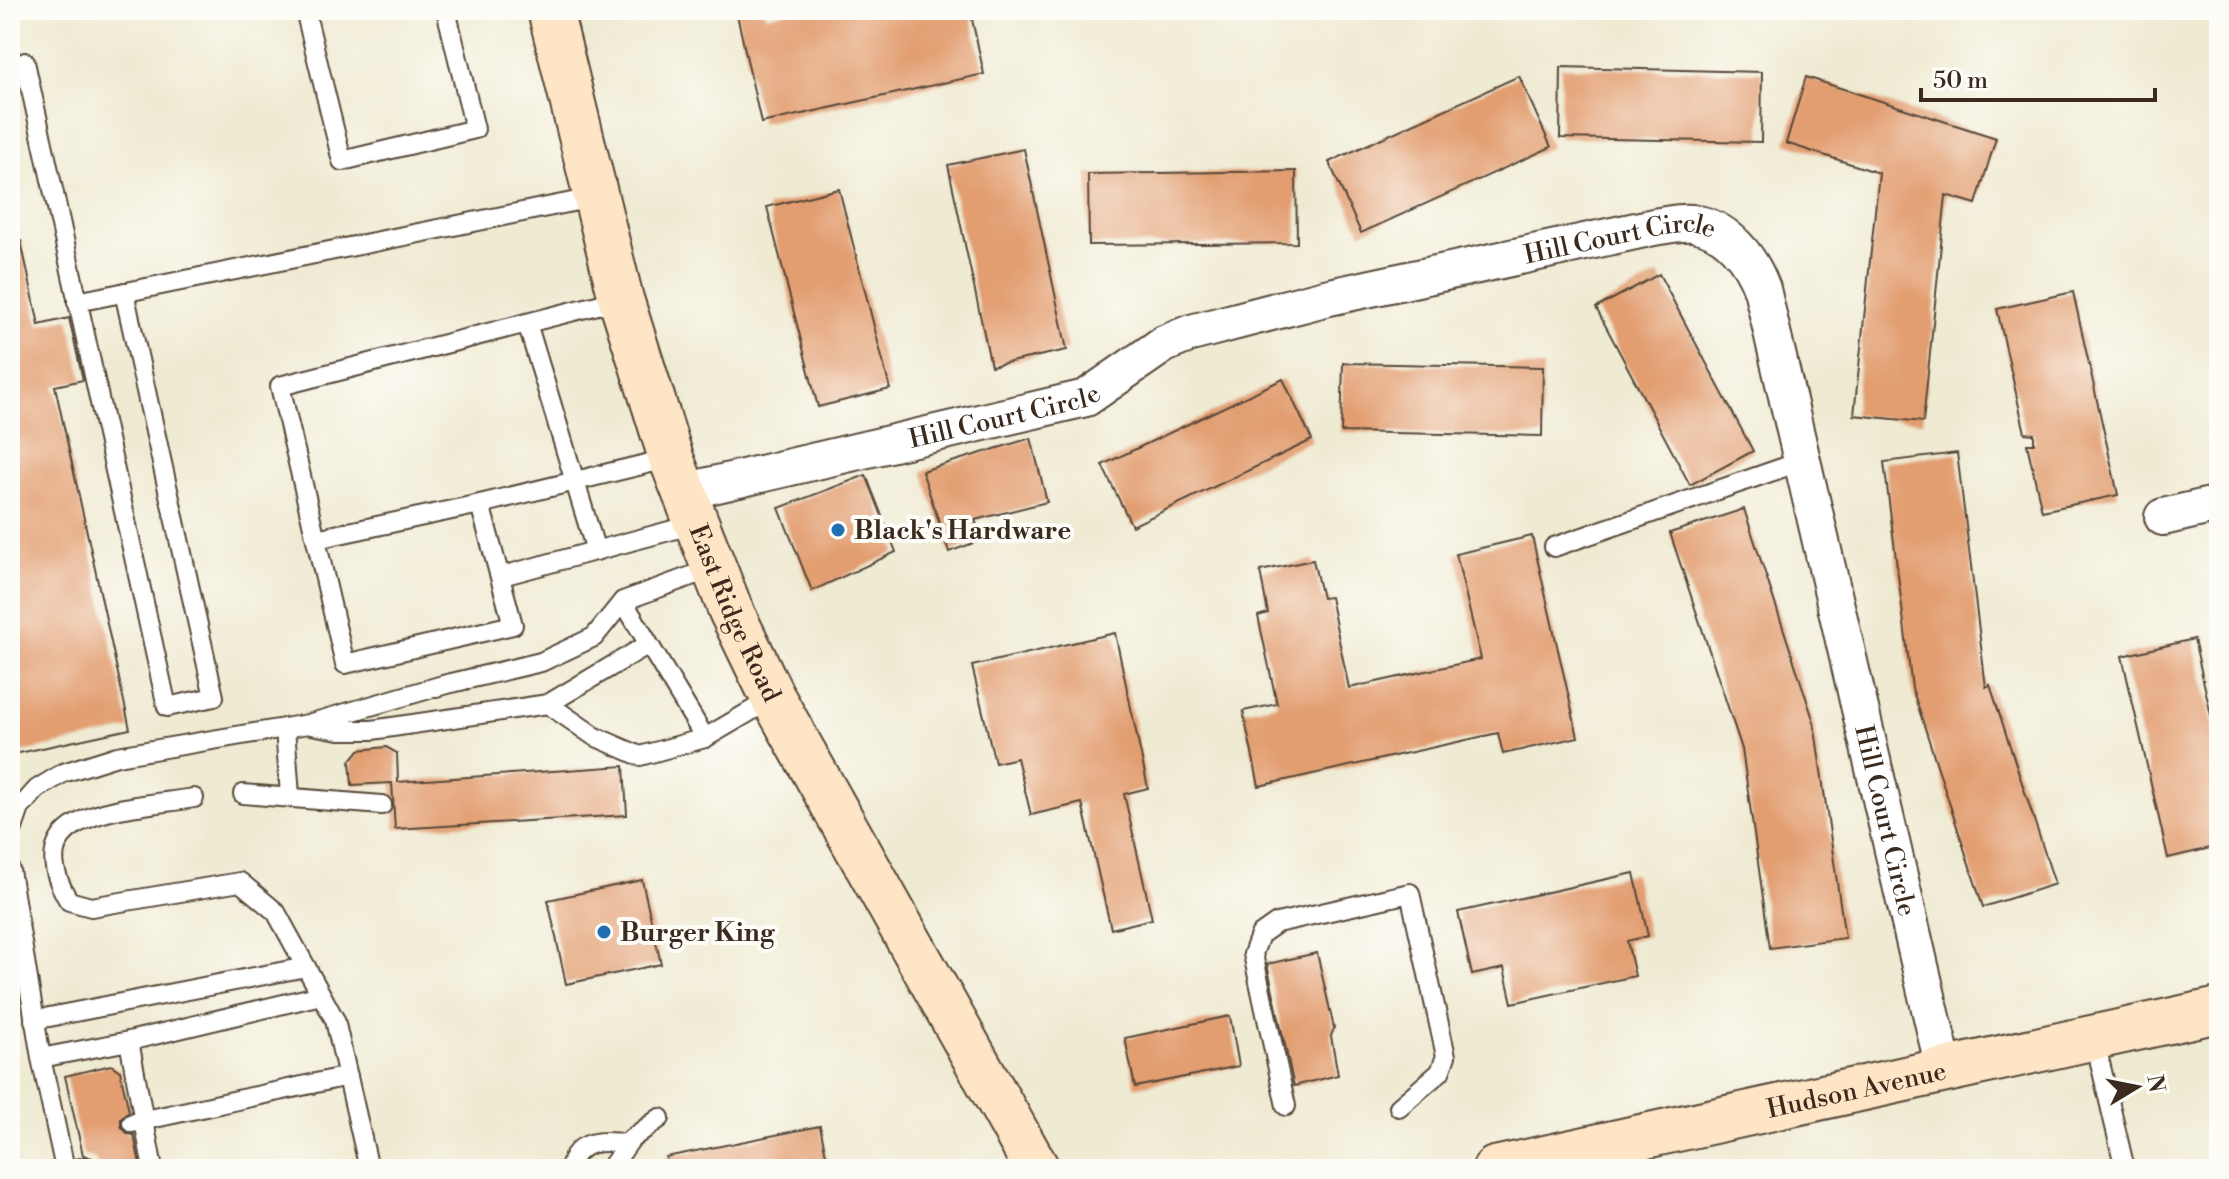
<svg xmlns="http://www.w3.org/2000/svg" width="2229" height="1179" viewBox="0 0 2229 1179" font-family="'Libre Bodoni',serif">
	<style>
		.building { fill: #e29d70 }
		.lines { fill: none; stroke-linecap: round; stroke-linejoin: round }
		.service-casing { stroke: #564739; stroke-width: 22 }
		.minor-casing { stroke: #564739; stroke-width: 40 }
		.secondary-casing { stroke: #564739; stroke-width: 48 }
		.service { stroke: #fff; stroke-width: 18 }
		.minor { stroke: #fff; stroke-width: 36 }
		.secondary { stroke: #fde5c5; stroke-width: 44 }
		.poi-dot { fill: #1f6fb2; stroke: #fdfcf7; stroke-width: 3 }
		.labels { text-anchor: middle; stroke-width: 8; stroke-linejoin: round; paint-order: stroke }
		.street-label { font-size: 26px; fill: #3b2a1e; stroke: #fdfcf7 }
		.poi-label { font-size: 26px; font-weight: bold; fill: #3b2a1e; stroke: #fdfcf7; text-anchor: start }
	</style>
	<rect width="100%" height="100%" fill="#fdfcf7"/>
	<filter id="ink" filterUnits="userSpaceOnUse"><feTurbulence type="fractalNoise" baseFrequency=".0125" numOctaves="2"/><feDisplacementMap in="SourceGraphic" scale="16" xChannelSelector="R" yChannelSelector="G"/><feConvolveMatrix kernelMatrix="1 2 1 2 8 2 1 2 1" color-interpolation-filters="sRGB"/></filter>
	<filter id="wash" filterUnits="userSpaceOnUse"><feTurbulence type="fractalNoise" baseFrequency=".006" numOctaves="4" result="noise"/><feDisplacementMap in="SourceGraphic" scale="32" xChannelSelector="R" yChannelSelector="G"/><feGaussianBlur stdDeviation="1.8" result="paint"/><feColorMatrix in="noise" values="0 0 0 0 0 0 0 0 0 0 0 0 0 0 0 0 0 1.4 0 .05"/><feComposite in="paint" operator="in"/></filter>
	<g filter="url(#wash)">
		<rect width="100%" height="100%" fill="#efead2"/>
		<g id="blocks">
			<g class="building">
				<path d="M736 10H764L766 16 793 10H970L984 74 761 123Z"/>
				<path d="M1561 67 1762 72 1761 142 1560 138Z"/>
				<path d="M1519 76 1551 147 1361 233 1329 162Z"/>
				<path d="M1806 77 1996 138 1976 204 1946 195 1923 422 1854 415 1879 173 1786 143Z"/>
				<path d="M1024 149 1067 350 991 366 948 165Z"/>
				<path d="M1296 171 1297 243 1089 245 1088 174Z"/>
				<path d="M839 189 890 389 818 407 767 207Z"/>
				<path d="M21 241 39 325 69 318 83 380 55 386 130 729 10 755V242Z"/>
				<path d="M1659 274 1753 451 1690 485 1596 308Z"/>
				<path d="M2073 292 2118 495 2042 511 2027 444H2034V434L2025 433 1997 309Z"/>
				<path d="M1343 363 1543 367 1542 436 1341 432Z"/>
				<path d="M1283 379 1312 440 1132 526 1102 465Z"/>
				<path d="M1031 438 1047 502 975 520 982 540 949 552 922 471Z"/>
				<path d="M1957 453 1986 687 1990 685 2055 884 1983 907 1912 688 1884 462Z"/>
				<path d="M866 475 896 552 812 591 779 508Z"/>
				<path d="M1744 509 1814 722 1845 938 1770 948 1742 749 1670 533Z"/>
				<path d="M1532 536 1578 737 1503 754 1498 733 1259 786 1243 711 1277 704 1258 616 1268 613 1260 571 1313 560 1322 598 1330 597 1349 688 1481 659 1456 554Z"/>
				<path d="M1115 633 1148 788 1124 794 1152 919 1111 929 1082 803 1031 815 1017 758 995 763 972 666Z"/>
				<path d="M2194 639 2219 751V846L2168 858 2122 656Z"/>
				<path d="M386 747 397 753 398 782 624 766 627 815 395 829 392 783 352 785 350 761 359 750Z"/>
				<path d="M1634 873 1648 936 1627 941 1635 976 1512 1003 1504 968 1472 975 1458 912Z"/>
				<path d="M642 880 661 964 566 984 548 900Z"/>
				<path d="M1317 953 1334 1028 1331 1036 1338 1075 1294 1086 1267 964Z"/>
				<path d="M1230 1016 1239 1066 1135 1087 1125 1038Z"/>
				<path d="M111 1065 120 1071 129 1111 121 1119V1126L128 1134 134 1135 141 1169H98L95 1159 83 1155 65 1076Z"/>
				<path d="M820 1126 829 1169H667L666 1157Z"/>
			</g>
		</g>
	</g>
	<g filter="url(#ink)">
		<use href="#blocks" fill-opacity="0" stroke="#564739" stroke-width="2"/>
		<g class="lines">
			<defs>
				<g id="service">
					<path d="M305 10 342 161 475 129 446 10"/>
					<path d="M25 62 167 707 214 697 124 292"/>
					<path d="M621 299 280 386 345 664 513 625 480 504 671 458"/>
					<path d="M77 302 597 197"/>
					<path d="M527 323 596 551"/>
					<path d="M316 539 480 504"/>
					<path d="M1554 547 1802 461"/>
					<path d="M502 576 695 524"/>
					<path d="M623 601 705 738 773 698"/>
					<path d="M548 704 594 736 640 756 705 738"/>
					<path d="M311 725 339 730H372L548 704 647 645"/>
					<path d="M285 728 290 796"/>
					<path d="M243 794 382 805"/>
					<path d="M194 798C134 808 12 808 69 901L91 907 240 882 276 912 335 1020 369 1169"/>
					<path d="M10 837 20 808 37 789 63 773 117 756 308 724 443 685 541 662 594 637 623 601 713 568"/>
					<path d="M10 870 41 1058 65 1169"/>
					<path d="M34 1020 306 967"/>
					<path d="M2094 1037 2125 1169"/>
					<path d="M129 1041 321 995"/>
					<path d="M41 1058 129 1041 153 1169"/>
					<path d="M1286 1106 1253 954 1260 935 1277 923 1410 893 1446 1056 1440 1072 1399 1107"/>
					<path d="M132 1123 348 1076"/>
					<path d="M75 1169 86 1167"/>
					<path d="M570 1169C575 1139 603 1140 627 1144"/>
					<path d="M610 1169 631 1139 660 1118"/>
				</g>
				<g id="minor">
					<path id="s1" d="M683 492 1086 398 1164 344 1191 333 1325 298 1654 227C1666 225 1680 222 1692 223 1727 227 1751 259 1762 289L1945 1073"/>
					<path d="M2163 517 2219 504"/>
				</g>
				<g id="secondary">
					<path id="s2" d="M550 10 621 299 671 458 731 611 773 698 1037 1169"/>
					<path id="s3" d="M1495 1169 2219 1010"/>
				</g>
			</defs>
			<use href="#service" class="service-casing"/>
			<use href="#minor" class="minor-casing"/>
			<use href="#secondary" class="secondary-casing"/>
			<use href="#service" class="service"/>
			<use href="#minor" class="minor"/>
			<use href="#secondary" class="secondary"/>
		</g>
	</g>
	<g class="poi-dot">
		<circle cx="838" cy="530" r="8"/>
		<circle cx="604" cy="932" r="8"/>
	</g>
	<g class="labels">
		<g class="street-label">
			<text dy="9" stroke="none"><textPath href="#s1" startOffset="978">Hill Court Circle</textPath></text>
			<text dy="9" stroke="none"><textPath href="#s1" startOffset="330">Hill Court Circle</textPath></text>
			<text dy="9" stroke="none"><textPath href="#s2" startOffset="632">East Ridge Road</textPath></text>
			<text dy="9" stroke="none"><textPath href="#s1" startOffset="1698">Hill Court Circle</textPath></text>
			<text dy="9" stroke="none"><textPath href="#s3" startOffset="370">Hudson Avenue</textPath></text>
		</g>
		<g class="poi-label">
			<text x="854" y="539">Black's Hardware</text>
			<text x="620" y="941">Burger King</text>
		</g>
	</g>
	<rect width="2229" height="1179" fill="none" stroke="#fdfcf7" stroke-width="40"/>
	<g transform="translate(2137 1087) rotate(80)" stroke="#fdfcf7" stroke-width="6" paint-order="stroke">
	<path d="M0-6L14 30L0 20L-14 30Z" fill="#3b2a1e"/>
	<text y="-12" font-size="22" font-weight="bold" text-anchor="middle" fill="#3b2a1e">N</text>
	</g>
	<path d="M1921 88v12h234v-12" fill="none" stroke="#3b2a1e" stroke-width="4"/>
	<text x="1933" y="88" font-size="24" fill="#3b2a1e" stroke="#fdfcf7" stroke-width="6" paint-order="stroke">50 m</text>
</svg>
